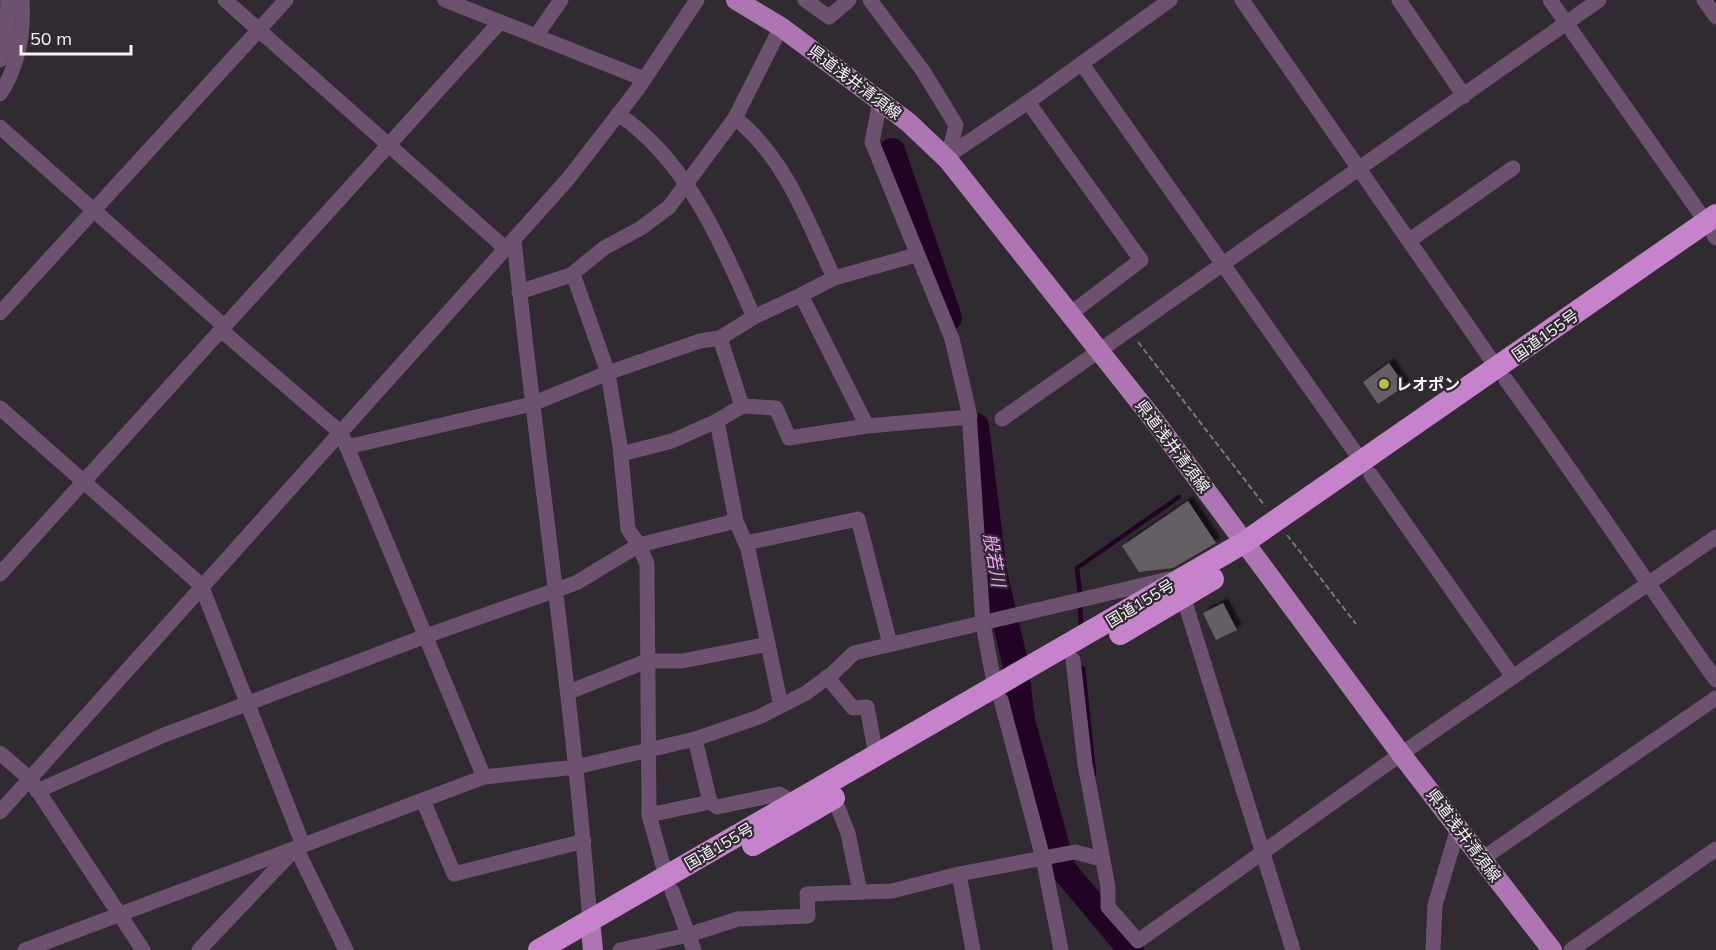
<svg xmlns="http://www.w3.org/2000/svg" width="1716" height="950" viewBox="0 0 1716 950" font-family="Mulish,'Noto Sans JP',sans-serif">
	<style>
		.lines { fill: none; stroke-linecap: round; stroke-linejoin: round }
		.stream { stroke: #210324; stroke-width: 4.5 }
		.river { stroke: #210324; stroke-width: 26 }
		.building { fill: #655f65; filter: url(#shadow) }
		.path { stroke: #7a767a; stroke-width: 2; stroke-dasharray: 6 3; stroke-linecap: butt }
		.minor { stroke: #6d526f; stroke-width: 15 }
		.major { stroke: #ad75b1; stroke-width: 20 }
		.highway { stroke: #c683cb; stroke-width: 22 }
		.poi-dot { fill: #b6c149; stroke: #302b30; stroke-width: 2 }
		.labels { text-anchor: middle; stroke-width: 4.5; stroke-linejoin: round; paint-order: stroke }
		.street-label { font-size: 16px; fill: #f6f3f7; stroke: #302b30 }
		.poi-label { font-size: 16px; font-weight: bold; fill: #f6f3f7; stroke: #302b30; text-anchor: start }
		.water-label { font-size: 18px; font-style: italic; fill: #f8a1fe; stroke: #302b30 }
	</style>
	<defs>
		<filter id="shadow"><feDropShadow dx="5" dy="-5" stdDeviation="1.5" flood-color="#0009"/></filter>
	</defs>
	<rect width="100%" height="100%" fill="#302b30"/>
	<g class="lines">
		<g class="stream">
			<path d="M1080 594 1077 568 1179 497"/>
			<path d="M1080 605 1081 624"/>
			<path d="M1083 668 1094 774"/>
		</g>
		<g class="river">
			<path d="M892 151 949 318"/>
			<path d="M976 426 994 573 1015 662 1022 721 1063 869 1131 950"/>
		</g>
	</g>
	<g class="building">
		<path d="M1389 363 1405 386 1378 404 1363 382Z"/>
		<path d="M1188 501 1216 543 1173 568 1139 572 1122 546Z"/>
		<path d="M1223 603 1237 630 1216 640 1203 613Z"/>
	</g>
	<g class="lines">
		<g class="path">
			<path d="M1138 342 1265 506"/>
			<path d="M1287 535 1356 624"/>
		</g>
		<g class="minor">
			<path d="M225 0 505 248"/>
			<path d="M445 0 644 79"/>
			<path d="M805 0 829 17 849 0"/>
			<path d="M870 0 923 71 956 125 948 157"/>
			<path d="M1242 0 1497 368"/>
			<path d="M1399 0 1464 96"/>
			<path d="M1550 0 1706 222"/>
			<path d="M1704 0 1716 17"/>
			<path d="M536 36 561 0"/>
			<path d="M0 60 6 44 8 0"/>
			<path d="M1082 64 1362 462"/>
			<path d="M0 94C19 65 24 33 22 0"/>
			<path d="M880 102 872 142 952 339 969 412 983 624 995 688"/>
			<path d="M1028 102 1141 260 1070 314"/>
			<path d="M735 118C785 157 808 222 834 278"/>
			<path d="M0 127 224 326"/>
			<path d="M949 155 1028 102 1170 0"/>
			<path d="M1714 235 1716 238"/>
			<path d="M514 240C538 467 572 693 590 921"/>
			<path d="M1410 240 1513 168"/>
			<path d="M573 274 608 373 620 446 628 529 639 545 647 564 649 815 666 876"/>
			<path d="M519 292 571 275 604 248 641 228 669 207 735 118 781 27"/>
			<path d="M0 313 286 0"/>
			<path d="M754 317 801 295"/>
			<path d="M221 330 341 433 347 447 532 404 610 372 700 341 720 338 754 317C721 243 687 160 618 114"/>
			<path d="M720 338 742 406"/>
			<path d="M1506 380C1578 478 1645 581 1716 680"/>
			<path d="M0 408 201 585 303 845"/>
			<path d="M1002 419 1599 0"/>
			<path d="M867 426 801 295 834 278 916 255"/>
			<path d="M347 447 484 777"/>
			<path d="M621 454 672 441 717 421"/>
			<path d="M1371 475 1513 677"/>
			<path d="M746 543 858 519 890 644"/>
			<path d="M0 574 500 22"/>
			<path d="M1183 596 1293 950"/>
			<path d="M1073 660 1085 764 1108 887V907L1138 941 1401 754 1716 537"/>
			<path d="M827 677 853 708 867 707 876 755"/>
			<path d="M569 692 647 661H682L768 644"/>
			<path d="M1001 700 1043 858 1061 950"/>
			<path d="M781 706 748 549 736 521 717 421 742 406 776 408 789 438 867 426 970 417"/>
			<path d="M695 739 710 802"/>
			<path d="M0 753 30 779 143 950"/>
			<path d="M37 791 164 735 426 636 576 583 639 545 736 521"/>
			<path d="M834 798 848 833 860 892"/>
			<path d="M423 800 454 874 584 841"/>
			<path d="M0 812 568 179 637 90 697 0"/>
			<path d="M649 815 710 802 717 807 779 794 794 803"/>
			<path d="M1482 859 1716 698"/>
			<path d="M959 874 973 950"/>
			<path d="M672 891 694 950"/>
			<path d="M25 950 484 777 576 767 695 739 759 717 806 693 833 673 854 653 1169 579"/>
			<path d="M199 950 296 848 346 950"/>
			<path d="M620 950 688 935 738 919 808 916 807 894 892 891 959 874 1075 852 1101 859"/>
			<path d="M1433 950 1435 905 1458 828"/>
			<path d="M1571 950 1716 849"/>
		</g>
		<g class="major">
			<path d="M736 0 781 27 908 122 948 160 1154 420 1401 754 1552 950"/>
			<path d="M590 921 593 950"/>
		</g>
		<g class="highway">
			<path d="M1120 634 1213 579"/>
			<path d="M753 845 834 798"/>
			<path d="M539 950 1245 542 1716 215"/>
		</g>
	</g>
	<circle class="poi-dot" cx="1384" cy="384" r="6"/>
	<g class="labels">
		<g class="street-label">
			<text transform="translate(855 82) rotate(37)" y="6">県道浅井清須線</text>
			<text transform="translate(1545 335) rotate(-35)" y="6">国道155号</text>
			<text transform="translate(1173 446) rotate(53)" y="6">県道浅井清須線</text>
			<text transform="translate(1140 603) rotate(-31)" y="6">国道155号</text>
			<text transform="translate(1464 835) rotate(53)" y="6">県道浅井清須線</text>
			<text transform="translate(719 846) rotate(-30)" y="6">国道155号</text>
		</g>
		<g class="poi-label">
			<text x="1396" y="390">レオポン</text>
		</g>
		<g class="water-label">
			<text transform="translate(994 560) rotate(80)" y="6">般若川</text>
		</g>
	</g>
	<path d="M21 45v9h110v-9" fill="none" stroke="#f6f3f7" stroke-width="3"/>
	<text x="30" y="45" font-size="18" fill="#f6f3f7" stroke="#302b30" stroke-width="4.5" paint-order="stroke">50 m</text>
</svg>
